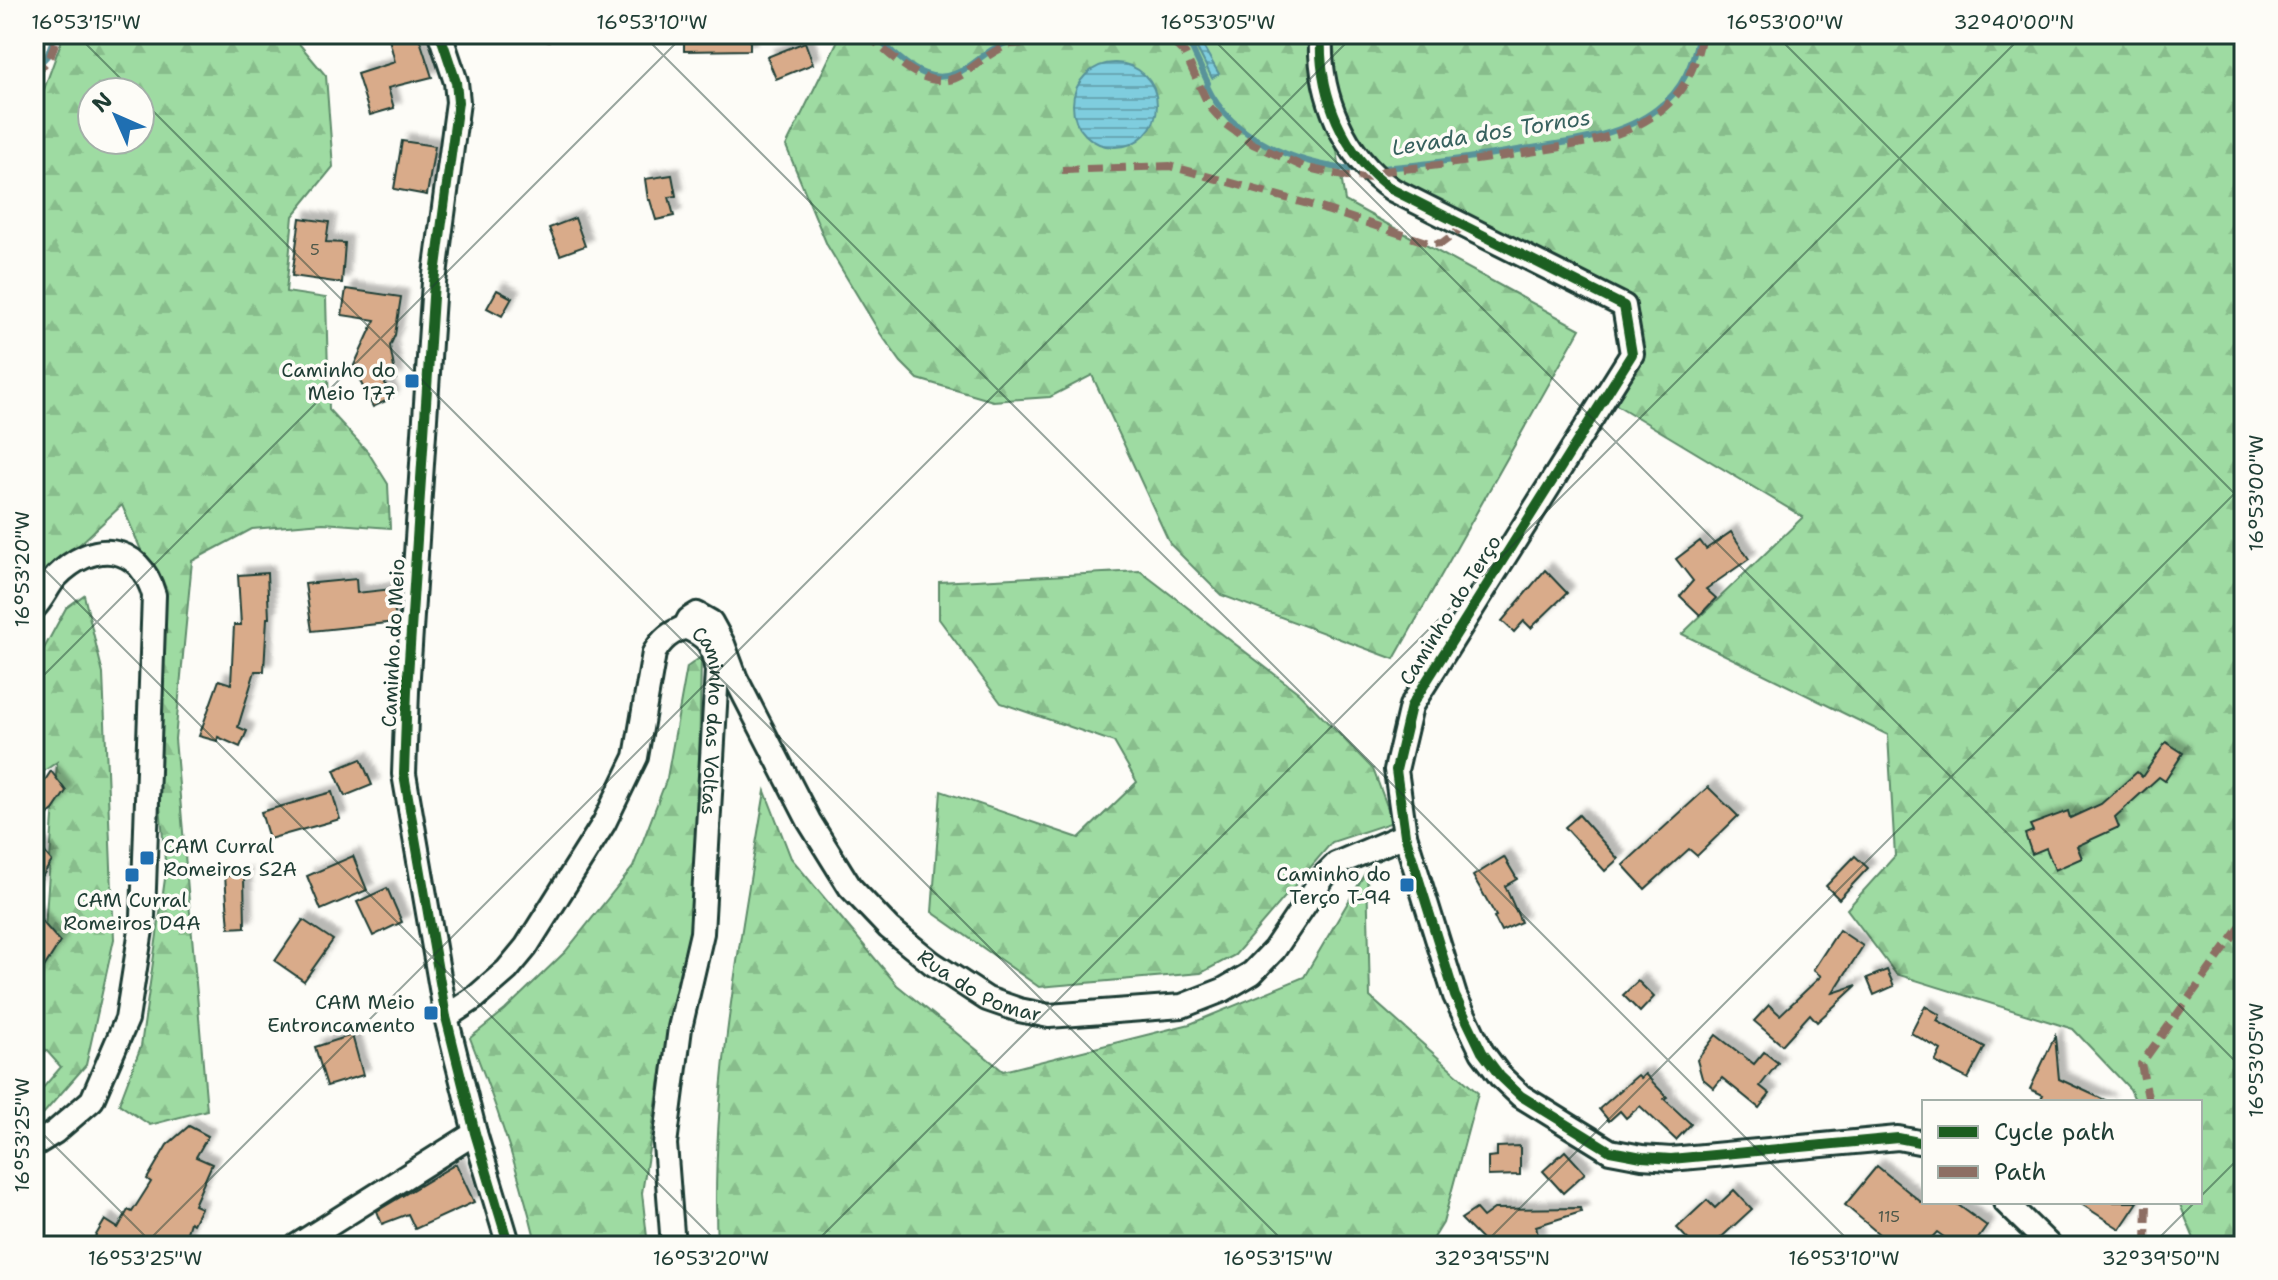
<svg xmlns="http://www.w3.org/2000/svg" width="2278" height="1280" viewBox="0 0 2278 1280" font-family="'Shantell Sans',sans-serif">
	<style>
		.forest { fill: url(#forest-firs); stroke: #5e8c6b; stroke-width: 2; fill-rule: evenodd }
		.water { fill: url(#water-rules); stroke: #59939a; stroke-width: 2 }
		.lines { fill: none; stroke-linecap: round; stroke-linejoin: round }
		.stream { stroke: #59939a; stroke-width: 6 }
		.building { fill: #d9ab8a; stroke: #1f3d34; stroke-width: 2; filter: url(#shadow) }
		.minor-casing { stroke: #1f3d34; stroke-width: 28 }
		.minor { stroke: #fdfcf7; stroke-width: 22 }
		.quiet { stroke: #8d6e63; stroke-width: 8; stroke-dasharray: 16 8; stroke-linecap: butt }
		.cycleway-casing { stroke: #fdfcf7; stroke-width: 15 }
		.cycleway { stroke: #1b5e20; stroke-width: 10 }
		.ticks { fill: none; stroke: #1f3d34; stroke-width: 2; stroke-opacity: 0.45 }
		.poi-dot { fill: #1f6fb2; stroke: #fdfcf7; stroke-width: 3 }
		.labels { text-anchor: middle; stroke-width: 7; stroke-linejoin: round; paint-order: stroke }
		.number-label { font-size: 16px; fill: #4e584a }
		.poi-label { font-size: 20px; fill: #1f3d34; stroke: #fdfcf7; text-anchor: end }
		.street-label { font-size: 20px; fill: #1f3d34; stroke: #fdfcf7 }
		.water-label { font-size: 22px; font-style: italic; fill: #37615e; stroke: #fdfcf7 }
		.neatline { fill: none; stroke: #1f3d34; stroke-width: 3 }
		.ticks-label { font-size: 20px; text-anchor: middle; fill: #1f3d34 }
	</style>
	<defs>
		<pattern id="forest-firs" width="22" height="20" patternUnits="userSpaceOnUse" patternTransform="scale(2)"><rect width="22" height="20" fill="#9edba2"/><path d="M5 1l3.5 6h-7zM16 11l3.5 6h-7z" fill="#88bd8c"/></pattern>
		<pattern id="water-rules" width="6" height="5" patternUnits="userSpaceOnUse" patternTransform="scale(2)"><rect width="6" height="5" fill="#7fcdde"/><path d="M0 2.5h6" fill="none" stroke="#67a8b5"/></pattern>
		<filter id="shadow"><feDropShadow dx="7" dy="-7" stdDeviation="2" flood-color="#0004"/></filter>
	</defs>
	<rect width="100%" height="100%" fill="#fdfcf7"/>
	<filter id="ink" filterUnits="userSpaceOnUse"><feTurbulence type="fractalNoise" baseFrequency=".0125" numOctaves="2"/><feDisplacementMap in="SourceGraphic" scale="16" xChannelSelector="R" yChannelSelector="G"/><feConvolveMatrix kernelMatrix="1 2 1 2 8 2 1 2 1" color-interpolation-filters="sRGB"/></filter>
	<g filter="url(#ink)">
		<g class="forest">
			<path d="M64 34H291L326 76 333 167 293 216 286 292 326 298 329 410 368 452 388 484 390 528 323 523 252 529 192 561 175 739 207 1110 150 1125 119 1104 141 1046 166 872 152 716 149 569 122 505 34 587 36 368 34 117ZM92 92H140V140H92Z"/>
			<path d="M841 34H2244V1246H2197L2179 1202H2200V1102H2136L2130 1089 2073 1029 1896 974 1847 909 1895 856 1888 735 1682 634 1803 517 1605 398 1632 354 1624 306 1393 190 1329 100 1345 201 1580 329 1394 659 1221 595 1170 544 1092 375 1050 397 993 401 918 379 901 362 880 333 827 245 786 146Z"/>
			<path d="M1140 571 1299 693 1373 769 1393 822 1332 842 1235 955 1201 973 1039 987 932 912 941 791 1079 838 1137 782 1114 742 1001 703 939 619V582Z"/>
			<path d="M84 595 103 674 114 939 86 1065 44 1113 34 1121V1098L61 1067 37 1040 57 762 34 778V667L66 608Z"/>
			<path d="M701 657 696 932 662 1066 642 1193 648 1246H537C520 1175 497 1106 470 1038L505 1010 565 952 633 867 667 778 687 667Z"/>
			<path d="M765 791 791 858 897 985 1003 1071 1190 1024 1304 977 1367 870 1370 997 1478 1093 1443 1223 1429 1246H717C710 1093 740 941 765 791Z"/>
		</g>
		<g class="water">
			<path d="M1190 34H1196L1219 74 1212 78Z"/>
			<circle cx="1115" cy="105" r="42"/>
		</g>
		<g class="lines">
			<g class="stream">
				<path d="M541 34 549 36 561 34"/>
				<path d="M871 34C903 59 928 94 968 67 982 57 994 46 1011 41L1133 34"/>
				<path d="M1191 34 1198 45 1192 49 1208 83 1207 86C1232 140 1296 163 1353 170"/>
				<path d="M34 70 47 56 55 34"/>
				<path d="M1383 168C1430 164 1477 157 1524 149 1569 142 1621 137 1658 108 1683 90 1693 63 1699 34"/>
			</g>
		</g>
		<g class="building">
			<path d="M408 34H418L432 77 388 88 394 108 370 115 357 74 395 62 389 39Z"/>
			<path d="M684 34H750V50L684 51Z"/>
			<path d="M805 42 813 64 776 79 767 57Z"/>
			<path d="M402 141 435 146 427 195 394 189Z"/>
			<path d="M672 175 676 196 669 197 674 216 656 220 650 200H648L645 179Z"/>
			<path d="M300 218 329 222 326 242 345 243 342 283 292 276Z"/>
			<path d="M575 218 585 246 560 255 549 228Z"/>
			<path d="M346 289 401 297 395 335 390 346 396 379 384 381 392 398 373 407 358 377 350 374 375 320 342 315Z"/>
			<path d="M497 290 512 298 502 316 487 308Z"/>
			<path d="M1731 532 1749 559 1706 589 1716 598 1700 615 1680 596 1693 581 1676 559 1700 541 1706 549Z"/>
			<path d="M1545 570 1567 593 1531 628 1524 621 1514 632 1502 621Z"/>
			<path d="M267 573 269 618H267L264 671H255L238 727 247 731 240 747 218 737 217 741 199 736 219 680 231 684 234 625H241L238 575Z"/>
			<path d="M356 579 357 593 392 589 396 622 312 631 305 584Z"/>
			<path d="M2166 742 2183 753 2165 781 2159 777 2115 817 2119 827 2077 846 2082 858 2055 870 2046 848 2032 854 2025 834 2033 831 2030 825 2068 811 2070 818 2101 804 2137 772 2142 777Z"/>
			<path d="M361 759 372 785 345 796 334 770Z"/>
			<path d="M51 771 66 791 53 810 34 826V797Z"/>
			<path d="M1708 787 1738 816 1697 856 1689 849 1645 889 1623 865Z"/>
			<path d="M332 792 340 819 269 839 261 812Z"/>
			<path d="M1579 815 1618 859 1605 871 1565 827Z"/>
			<path d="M34 839 52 861 34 889Z"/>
			<path d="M353 856 367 890 321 910 307 876Z"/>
			<path d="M1855 856 1868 868 1839 899 1826 886Z"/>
			<path d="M1504 857 1517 879 1505 886 1521 922 1501 931 1494 917 1496 916 1473 876Z"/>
			<path d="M244 875 245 927 229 928 225 876Z"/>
			<path d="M387 888 402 922 373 936 357 902Z"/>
			<path d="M34 912 60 942 34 983Z"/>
			<path d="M303 920 333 940 304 981 275 961Z"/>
			<path d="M1839 930 1863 946 1833 993 1857 985 1817 1022 1810 1014 1782 1045 1754 1021 1769 1005 1780 1015 1821 976 1813 970Z"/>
			<path d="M1887 970 1894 986 1874 995 1867 978Z"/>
			<path d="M1638 981 1654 997 1640 1012 1623 995Z"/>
			<path d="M1925 1006 1940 1015 1937 1021 1985 1047 1968 1079 1935 1062 1941 1050 1911 1033Z"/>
			<path d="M352 1035 363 1075 327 1086 315 1047Z"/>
			<path d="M1716 1035 1754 1064 1764 1052 1778 1063 1760 1086 1770 1094 1759 1108 1722 1078 1714 1088 1702 1078 1697 1060Z"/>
			<path d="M2055 1036 2059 1079 2109 1102H2039L2043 1095 2030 1089Z"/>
			<path d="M1645 1074 1667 1097 1664 1099 1691 1124 1676 1140 1640 1106 1626 1118 1620 1111 1609 1121 1599 1109 1638 1075 1641 1078Z"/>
			<path d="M189 1126 208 1136 196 1157 212 1164 194 1205 201 1208 193 1224 190 1222 183 1246 159 1240 157 1246H150L138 1240 144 1246H101L93 1240 105 1220 118 1228 128 1210 132 1212 151 1182 147 1179 167 1145Z"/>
			<path d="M1520 1146V1175L1488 1176V1157L1497 1156V1147Z"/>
			<path d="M1565 1151 1585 1173 1563 1193 1543 1171Z"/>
			<path d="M456 1164 474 1202 415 1229 408 1214 382 1224 377 1211Z"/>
			<path d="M1877 1166 1921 1202H1954L1987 1226 1973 1246H1956L1937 1232 1924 1246H1869L1879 1234 1845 1205Z"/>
			<path d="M1734 1190 1752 1209 1712 1246H1694L1677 1228 1707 1200 1715 1208Z"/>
			<path d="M2078 1202H2138L2120 1229Z"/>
			<path d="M1580 1208 1581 1212 1536 1226 1539 1240H1508L1503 1246H1488L1461 1219 1476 1209 1483 1217 1494 1209Z"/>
		</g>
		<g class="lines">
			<defs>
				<g id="minor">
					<path d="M440 34 456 82 458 102 434 282 407 691 404 774 446 1017 475 1133 509 1246"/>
					<path d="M1321 34C1318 94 1343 156 1393 190L1624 306 1632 354 1411 706 1396 770 1405 835 1455 996 1482 1052 1500 1076 1521 1096 1610 1151 1642 1157 1671 1159 1898 1138 1924 1143"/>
					<path d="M34 608C43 599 48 586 56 577 92 540 139 542 154 595L143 917 127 1019 92 1100 55 1132 34 1145"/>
					<path id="s1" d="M685 627 689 619 697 614 711 622 723 644 736 679 809 821 850 887 889 928 932 963 987 999 1019 1010 1049 1016 1182 1006 1223 990 1252 973 1274 950 1324 876 1336 864 1405 835"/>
					<path id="s2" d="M446 1017 476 997 507 970 526 947 604 823 636 757 654 653C662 639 670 633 685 627 711 638 712 645 717 671L702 933 680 1028 665 1144 673 1246"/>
					<path d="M2005 1202 2050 1246"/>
					<path d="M296 1246 475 1133"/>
				</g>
			</defs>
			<use href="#minor" class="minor-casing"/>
			<use href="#minor" class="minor"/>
			<g class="quiet">
				<path d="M534 34 549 39 567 34"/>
				<path d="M866 34C892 55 928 97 963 74 979 63 993 50 1011 44L1150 36 1177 46 1185 54 1209 106 1225 124 1253 144 1304 167 1347 177 1376 178 1383 171C1428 167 1472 161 1517 154 1569 145 1633 141 1672 100 1690 81 1697 59 1702 34"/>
				<path d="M34 75 50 58 58 34"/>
				<path d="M1062 170 1170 166 1308 204 1432 244 1442 243 1465 226"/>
				<path d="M2149 1102 2141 1064 2244 922"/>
				<path d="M2146 1246 2147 1202"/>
			</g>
			<defs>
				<g id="cycleway">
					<path d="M440 34 456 82 458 102 434 282 407 691 404 774 446 1017 475 1133 509 1246"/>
					<path d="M1321 34C1318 94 1343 156 1393 190L1624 306 1632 354 1411 706 1396 770 1405 835 1455 996 1482 1052 1500 1076 1521 1096 1610 1151 1642 1157 1671 1159 1898 1138 1924 1143"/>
				</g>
			</defs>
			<use href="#cycleway" class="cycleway-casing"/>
			<use href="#cycleway" class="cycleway"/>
		</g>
	</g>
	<path class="ticks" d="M76 34 134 92M642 34 1854 1246M1208 34 2244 1070M1775 34 2244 503M140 98 1288 1246M34 559 721 1246M34 685 685 34M34 1125 155 1246M2200 1197 2244 1153M143 1246 1355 34M812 1246 2024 34M1482 1246 2244 484M2151 1246 2195 1202"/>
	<g class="poi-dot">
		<rect x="404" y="373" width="16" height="16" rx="4"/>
		<rect x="139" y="850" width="16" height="16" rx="4"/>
		<rect x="124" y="867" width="16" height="16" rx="4"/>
		<rect x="1399" y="877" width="16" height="16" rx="4"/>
		<rect x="423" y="1005" width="16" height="16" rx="4"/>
	</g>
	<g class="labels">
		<g class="number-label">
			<text x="315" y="255">5</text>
			<text x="1889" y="1222">115</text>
		</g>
		<g class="poi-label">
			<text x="396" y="377">Caminho do<tspan x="396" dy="23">Meio 177</tspan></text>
			<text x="163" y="853" text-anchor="start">CAM Curral<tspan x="163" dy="23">Romeiros S2A</tspan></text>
			<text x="1391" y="881">Caminho do<tspan x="1391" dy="23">Terço T-94</tspan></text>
			<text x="132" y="907" text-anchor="middle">CAM Curral<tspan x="132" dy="23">Romeiros D4A</tspan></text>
			<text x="415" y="1009">CAM Meio<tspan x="415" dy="23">Entroncamento</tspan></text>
		</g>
		<g class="street-label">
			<text transform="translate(1450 610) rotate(-58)" y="7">Caminho do Terço</text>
			<text transform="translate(393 643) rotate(-87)" y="7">Caminho do Meio</text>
			<text dy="7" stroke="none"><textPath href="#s2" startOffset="580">Caminho das Voltas</textPath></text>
			<text dy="7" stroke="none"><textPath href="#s1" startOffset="500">Rua do Pomar</textPath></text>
		</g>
		<g class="water-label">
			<text transform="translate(1491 132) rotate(-9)" y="8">Levada dos Tornos</text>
		</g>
	</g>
	<rect width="2278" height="1280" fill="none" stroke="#fdfcf7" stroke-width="88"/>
	<rect x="1922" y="1100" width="280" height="104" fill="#fdfcf7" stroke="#a4b0a9" stroke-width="2"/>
	<rect x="1938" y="1126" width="40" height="12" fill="#1b5e20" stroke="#a4b0a9" stroke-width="2"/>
	<text x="1994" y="1140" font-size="24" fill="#1f3d34">Cycle path</text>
	<rect x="1938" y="1166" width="40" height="12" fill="#8d6e63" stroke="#a4b0a9" stroke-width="2"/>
	<text x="1994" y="1180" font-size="24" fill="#1f3d34">Path</text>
	<g transform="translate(116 116) rotate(315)"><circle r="38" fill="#fdfcf7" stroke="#a4b0a9" stroke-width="2"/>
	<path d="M0-6L14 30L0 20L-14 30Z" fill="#1f6fb2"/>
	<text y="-12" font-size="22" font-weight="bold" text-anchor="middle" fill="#1f3d34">N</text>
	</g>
	<rect x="44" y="44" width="2190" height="1192" class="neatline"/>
	<g class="ticks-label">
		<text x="86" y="29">16°53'15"W</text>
		<text x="652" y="29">16°53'10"W</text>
		<text x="1218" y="29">16°53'05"W</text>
		<text x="1785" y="29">16°53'00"W</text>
		<text x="2014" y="29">32°40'00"N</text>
		<text transform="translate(2256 493) rotate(-90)" y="7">16°53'00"W</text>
		<text transform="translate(22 569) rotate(-90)" y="7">16°53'20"W</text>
		<text transform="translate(2256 1060) rotate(-90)" y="7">16°53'05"W</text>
		<text transform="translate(22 1135) rotate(-90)" y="7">16°53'25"W</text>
		<text x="145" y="1265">16°53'25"W</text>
		<text x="711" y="1265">16°53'20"W</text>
		<text x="1278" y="1265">16°53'15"W</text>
		<text x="1492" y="1265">32°39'55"N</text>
		<text x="1844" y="1265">16°53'10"W</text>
		<text x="2161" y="1265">32°39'50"N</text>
	</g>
</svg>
